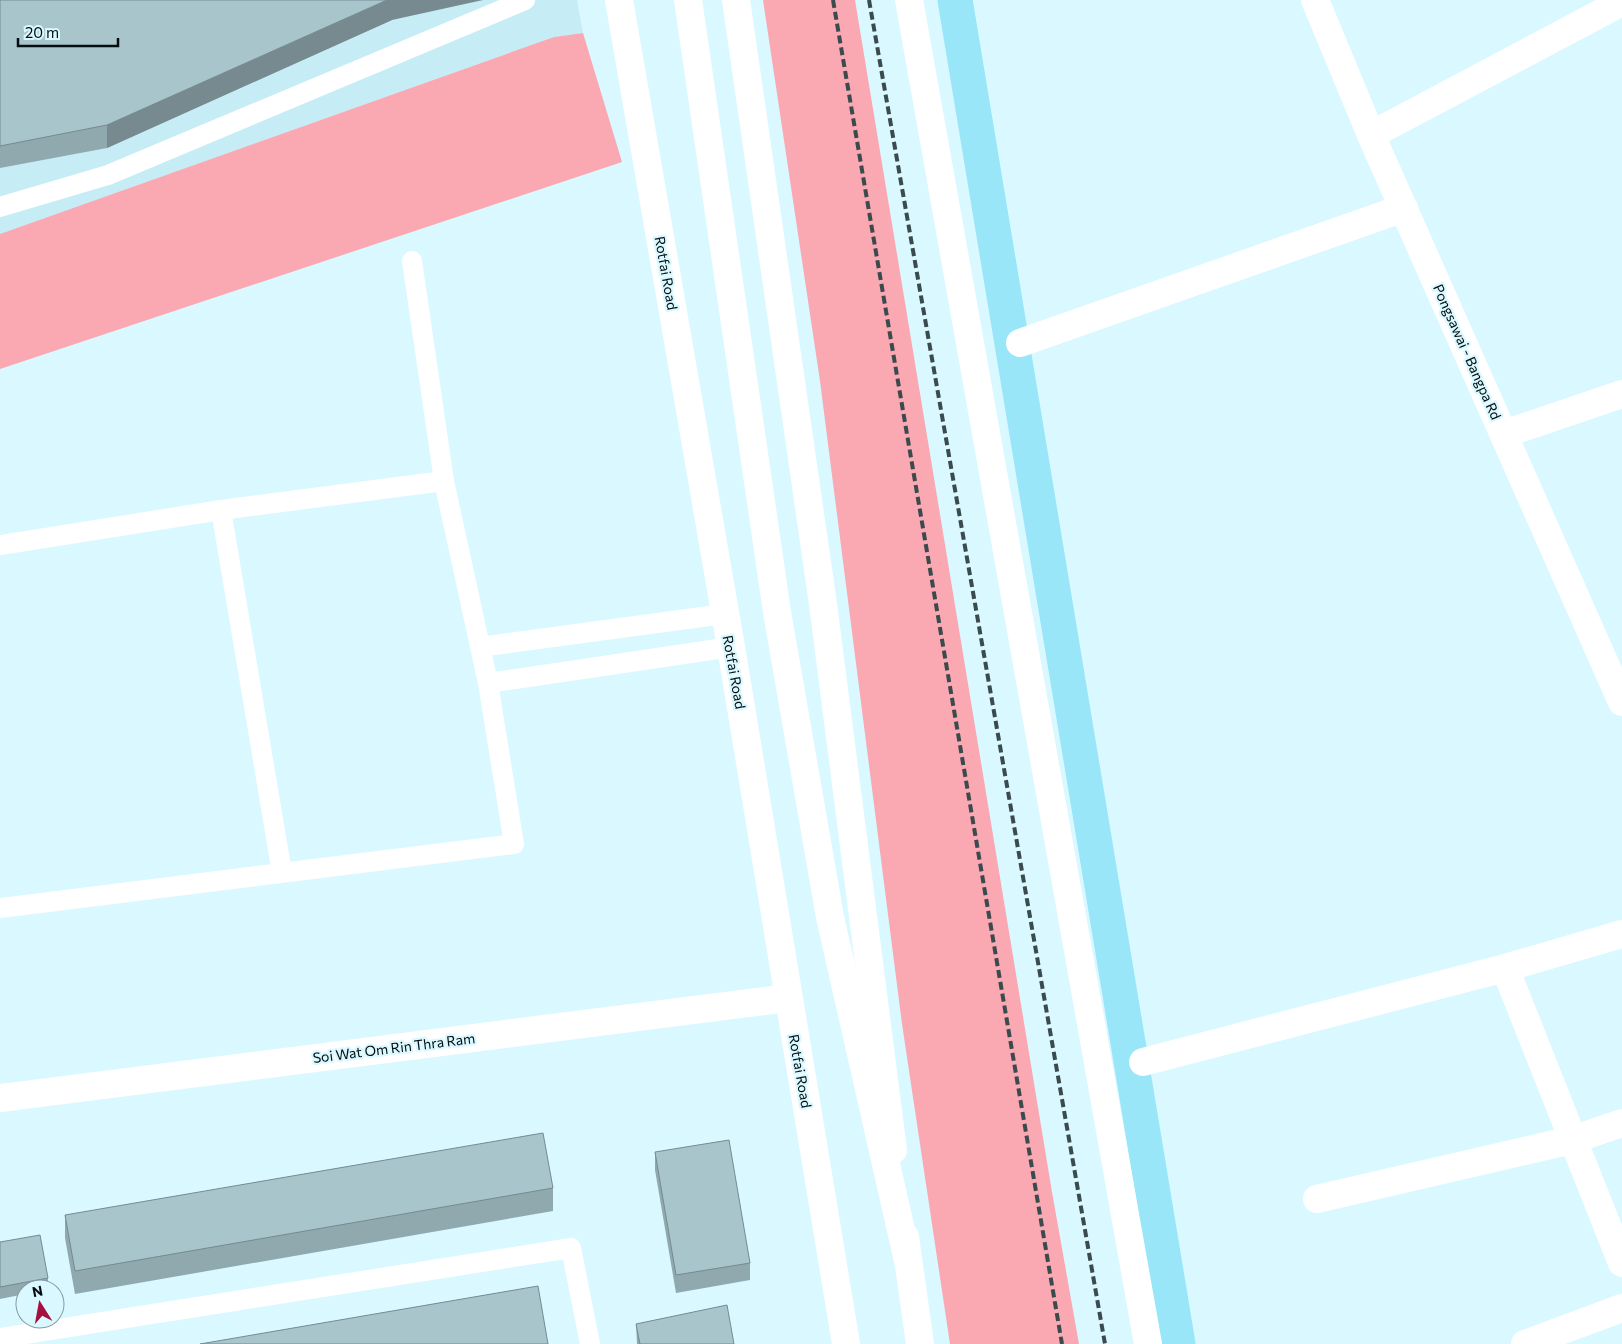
<svg xmlns="http://www.w3.org/2000/svg" width="1622" height="1344" viewBox="0 0 1622 1344" font-family="Commissioner,sans-serif">
	<style>
		.built { fill: #c6edf6 }
		.green { fill: #faa8b2 }
		.lines { fill: none; stroke-linecap: round; stroke-linejoin: round }
		.canal { stroke: #98e6f8; stroke-width: 35 }
		.lane { stroke: #fff; stroke-width: 20 }
		.street { stroke: #fff; stroke-width: 28 }
		.secondary { stroke: #fff; stroke-width: 28 }
		.highway { stroke: #fff; stroke-width: 28 }
		.rail { stroke: #3b4a4d; stroke-width: 4; stroke-dasharray: 8 4; stroke-linecap: butt }
		.wall { fill: #90a9af }
		.shaded-wall { fill: #768a8f }
		.building { fill: #a8c5cc; stroke: #768a8f }
		.labels { text-anchor: middle; stroke-width: 4.5; stroke-linejoin: round; paint-order: stroke }
		.street-label { font-size: 14px; fill: #040d0f; stroke: #daf8ff }
	</style>
	<rect width="100%" height="100%" fill="#daf8ff"/>
	<path class="built" d="M0 0H577L583 33 554 37 0 234Z"/>
	<g class="green">
		<path d="M763 0H855L1052 1192 1079 1344H950L902 1024 820 381Z"/>
		<path d="M583 33 622 162 0 369V234L554 37Z"/>
	</g>
	<g class="lines">
		<path class="canal" d="M955 0 1178 1344"/>
		<g class="lane">
			<path d="M0 207 108 175 525 0"/>
			<path d="M412 261 444 481"/>
			<path d="M221 510 282 873"/>
			<path d="M0 545 221 510 444 481 488 683"/>
			<path d="M480 647 724 614"/>
			<path d="M0 908 514 844 488 683 731 647"/>
			<path d="M0 1338 571 1248 590 1344"/>
		</g>
		<g class="street">
			<path d="M909 0 1148 1344"/>
			<path d="M1315 0 1371 135 1622 702"/>
			<path d="M1371 135 1622 2"/>
			<path d="M1020 343 1404 208"/>
			<path d="M1504 434 1622 394"/>
			<path d="M1505 968 1622 1263"/>
			<path d="M1143 1062 1505 968 1622 934"/>
			<path d="M0 1098 788 998"/>
			<path d="M1317 1199 1572 1140 1622 1123"/>
			<path d="M1525 1344 1622 1308"/>
		</g>
		<g class="secondary">
			<path d="M619 0 731 647 846 1344"/>
			<path d="M736 0 823 604 893 1150"/>
			<path d="M905 1237 920 1344"/>
		</g>
		<path class="highway" d="M688 0 777 612 830 917 908 1261"/>
		<g class="rail">
			<path d="M833 0 1062 1344"/>
			<path d="M869 0 1105 1344"/>
		</g>
	</g>
	<g class="wall">
		<path d="M0 0 392 20 107 148 0 168Z"/>
		<path d="M655 1152 750 1263V1280L676 1293 655 1170Z"/>
		<path d="M553 1188V1211L75 1294 65 1238V1215Z"/>
		<path d="M0 1242 48 1278V1289H25V1294L0 1299Z"/>
		<path d="M636 1324 734 1344H637Z"/>
	</g>
	<path class="shaded-wall" d="M387 0H483L392 20 107 148V125Z"/>
	<g class="building">
		<path d="M0 0H387L107 125 0 146Z"/>
		<path d="M543 1133 553 1188 75 1271 65 1215Z"/>
		<path d="M729 1140 750 1263 676 1275 655 1152Z"/>
		<path d="M40 1235 48 1278 0 1287V1242Z"/>
		<path d="M538 1286 548 1344H200Z"/>
		<path d="M727 1305 734 1344H640L636 1324Z"/>
	</g>
	<g class="labels">
		<g class="street-label">
			<text transform="translate(666 273) rotate(80)" y="5">Rotfai Road</text>
			<text transform="translate(1467 352) rotate(66)" y="5">Pongsawai - Bangpa Rd</text>
			<text transform="translate(734 672) rotate(80)" y="5">Rotfai Road</text>
			<text transform="translate(394 1048) rotate(-7)" y="5">Soi Wat Om Rin Thra Ram</text>
			<text transform="translate(800 1071) rotate(80)" y="5">Rotfai Road</text>
		</g>
	</g>
	<g transform="translate(40 1304) rotate(349)"><circle r="24" fill="#daf8ff" stroke="#849a9f"/>
	<path d="M0-4L9 19L0 12L-9 19Z" fill="#a70f3f"/>
	<text y="-8" font-size="14" font-weight="bold" text-anchor="middle" fill="#040d0f">N</text>
	</g>
	<path d="M18 38v8h100v-8" fill="none" stroke="#040d0f" stroke-width="2.5"/>
	<text x="25" y="38" font-size="15" fill="#040d0f" stroke="#daf8ff" stroke-width="4" paint-order="stroke">20 m</text>
</svg>
